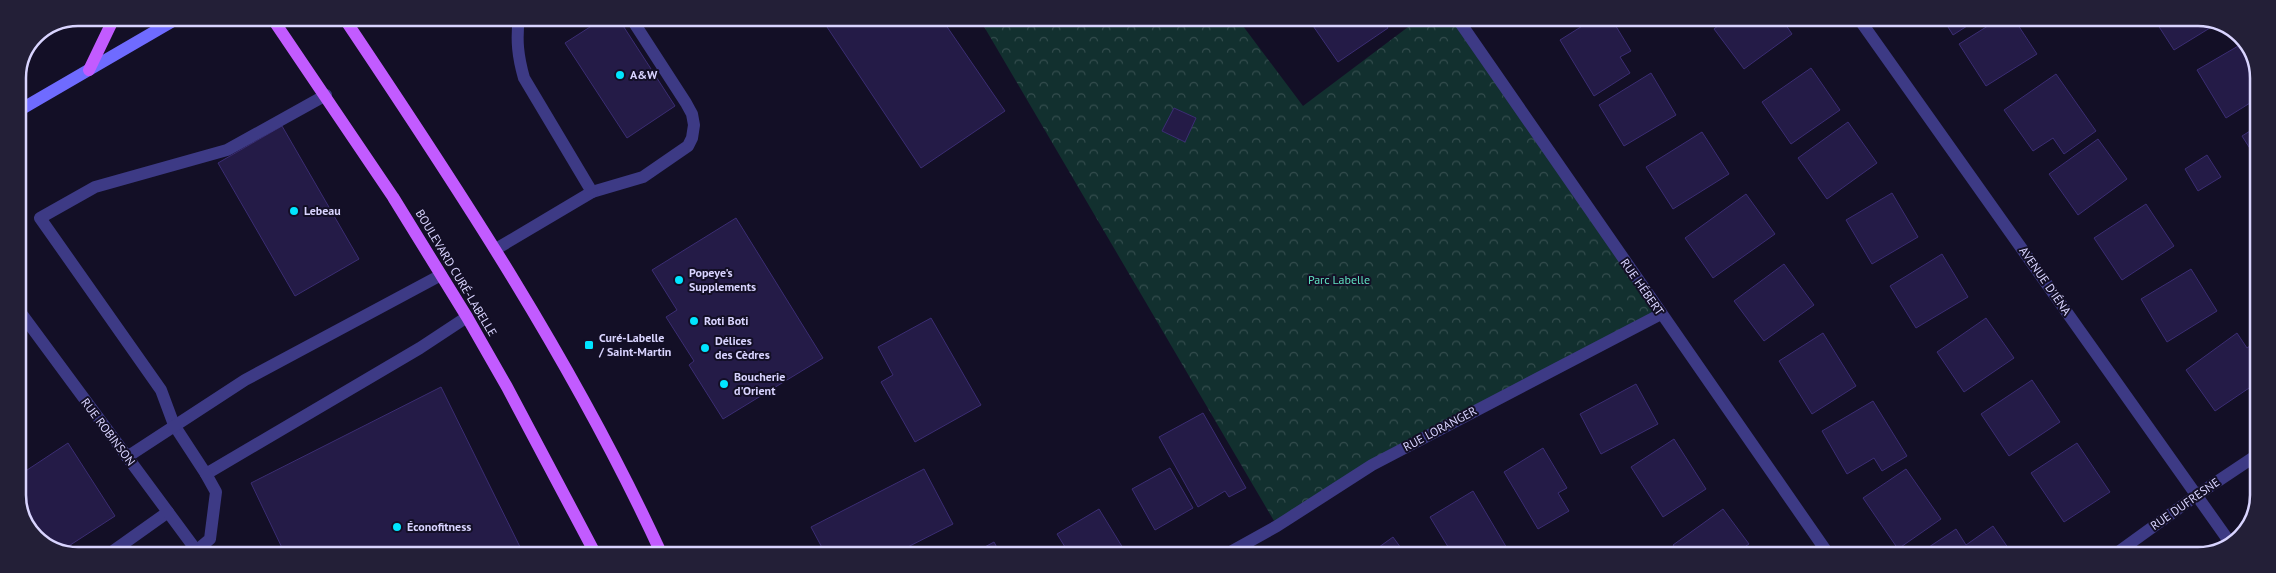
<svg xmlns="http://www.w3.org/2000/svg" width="2276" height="573" viewBox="0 0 2276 573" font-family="'PT Sans',sans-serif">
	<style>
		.park { fill: url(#park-crowns) }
		.building { fill: #241b47; stroke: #3b2d73 }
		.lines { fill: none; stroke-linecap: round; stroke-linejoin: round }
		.service { stroke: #3d3a85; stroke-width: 12 }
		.minor { stroke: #3d3a85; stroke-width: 12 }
		.secondary { stroke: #6f6bff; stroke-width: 12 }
		.primary { stroke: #c25bff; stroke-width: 12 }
		.poi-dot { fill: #00e5ff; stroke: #130f26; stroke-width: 2 }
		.labels { text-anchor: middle; stroke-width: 4; stroke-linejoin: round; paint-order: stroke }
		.poi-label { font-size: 12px; font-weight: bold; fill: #d9d4ff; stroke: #130f26; text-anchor: start }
		.street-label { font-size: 12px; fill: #d9d4ff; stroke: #130f26 }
		.park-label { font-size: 12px; fill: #5fe0c0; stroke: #130f26 }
		.rim { fill: none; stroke: #d9d4ff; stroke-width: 2.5 }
	</style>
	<defs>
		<pattern id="park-crowns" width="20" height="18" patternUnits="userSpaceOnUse" patternTransform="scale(1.25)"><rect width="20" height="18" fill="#12302f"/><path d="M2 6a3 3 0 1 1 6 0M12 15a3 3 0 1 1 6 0" fill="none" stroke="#344d4e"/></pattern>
	</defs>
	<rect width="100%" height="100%" fill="#130f26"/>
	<path class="park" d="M979 18H1237L1303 106 1420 18H1457L1661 314 1372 465 1277 526Z"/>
	<g class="building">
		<path d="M604 18H618L675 106 627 138 565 43Z"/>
		<path d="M821 18H941L1005 111 921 168Z"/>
		<path d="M1312 18H1381L1388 28 1338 62 1309 20Z"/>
		<path d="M1595 18H1611L1631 51 1620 57 1630 73 1594 96 1560 40Z"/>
		<path d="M1728 18H1781L1792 34 1744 69 1714 29Z"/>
		<path d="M1943 19H1978L1953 35Z"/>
		<path d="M1999 19H2014L2037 54 1986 86 1959 44Z"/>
		<path d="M2154 19H2210L2218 23 2174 50Z"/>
		<path d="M2245 42 2258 74V98L2226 118 2197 70Z"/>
		<path d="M1811 68 1840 110 1791 144 1762 102Z"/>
		<path d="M1651 73 1676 115 1624 146 1599 105Z"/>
		<path d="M2056 74 2096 131 2064 154 2053 138 2033 151 2004 110Z"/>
		<path d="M1174 108 1196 118 1185 142 1162 131Z"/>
		<path d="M1848 122 1877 163 1827 199 1798 158Z"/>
		<path d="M282 126 359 259 295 296 218 163Z"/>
		<path d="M2258 126V161L2242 136Z"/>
		<path d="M1702 132 1729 174 1673 209 1646 167Z"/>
		<path d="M2098 139 2127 179 2078 215 2049 174Z"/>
		<path d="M2207 155 2221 177 2198 191 2185 169Z"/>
		<path d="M1892 193 1918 237 1872 264 1846 220Z"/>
		<path d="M1746 194 1775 234 1713 278 1685 238Z"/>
		<path d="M2146 204 2174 246 2122 280 2094 238Z"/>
		<path d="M736 218 823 358 723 419 689 365 694 361 666 317 677 310 652 270Z"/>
		<path d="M1942 254 1968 297 1916 328 1890 286Z"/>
		<path d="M1784 264 1814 305 1764 341 1734 301Z"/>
		<path d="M2191 269 2217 311 2167 342 2141 299Z"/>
		<path d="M931 318 981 405 915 442 881 382 893 375 878 347Z"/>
		<path d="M1986 318 2014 358 1964 392 1937 352Z"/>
		<path d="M1823 333 1856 386 1812 414 1779 361Z"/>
		<path d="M2237 333 2247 348 2258 340V382L2215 411 2186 370Z"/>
		<path d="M2032 380 2060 422 2009 456 1981 414Z"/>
		<path d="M1636 384 1658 424 1601 454 1580 414Z"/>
		<path d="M441 387 524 555 285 554 251 483Z"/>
		<path d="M1873 401 1907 456 1882 471 1874 458 1847 474 1822 431Z"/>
		<path d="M1203 413 1246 488 1229 497 1225 491 1198 507 1159 437Z"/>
		<path d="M1674 439 1706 489 1663 517 1631 467Z"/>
		<path d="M68 443 115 516 61 551 33 535 18 502V476Z"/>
		<path d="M2077 443 2110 492 2064 522 2031 473Z"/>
		<path d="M1543 448 1567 488 1558 493 1569 511 1538 529 1504 472Z"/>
		<path d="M1170 468 1193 508 1155 530 1132 489Z"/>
		<path d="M924 469 953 524 892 555H826L811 527Z"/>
		<path d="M1906 469 1941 519 1898 549 1863 498Z"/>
		<path d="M1473 491 1511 555H1453L1430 517Z"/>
		<path d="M1099 509 1126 553 1123 555H1070L1057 534Z"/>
		<path d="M1723 509 1749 544 1733 555H1680L1673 545Z"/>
		<path d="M1993 526 2013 555H1917L1956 529 1966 545Z"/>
		<path d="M1393 537 1406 555H1368Z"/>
		<path d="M994 542 1001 555H970Z"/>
	</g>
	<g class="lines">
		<g class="service">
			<path d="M326 95 227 150 95 187 40 218 161 390 174 425 206 474 420 348 467 317"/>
			<path d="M592 192 643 177 688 146 692 138 694 125 692 114 686 103 631 18"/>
			<path d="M496 249 592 192 524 78C518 57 516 40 519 18"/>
			<path d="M127 457 245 380 441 275"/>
			<path d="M196 551 210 539 216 492 206 474"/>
			<path d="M109 554 168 512"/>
		</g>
		<g class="minor">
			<path d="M1457 18 1829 555"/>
			<path d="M1859 19 2231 544"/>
			<path d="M18 309 199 554"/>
			<path d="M1225 555 1277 526 1372 465 1661 314"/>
			<path d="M2114 555 2197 495 2257 455"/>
		</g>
		<path class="secondary" d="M18 111 178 18"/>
		<g class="primary">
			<path d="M272 18 393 197 467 317 507 387 596 555"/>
			<path d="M344 18C460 191 575 365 662 555"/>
			<path d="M89 70 114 18"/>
		</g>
	</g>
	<g class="poi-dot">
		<circle cx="620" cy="75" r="5"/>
		<circle cx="294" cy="211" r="5"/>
		<circle cx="679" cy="280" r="5"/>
		<circle cx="694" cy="321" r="5"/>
		<rect x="584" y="340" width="10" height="10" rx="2.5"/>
		<circle cx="705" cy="348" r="5"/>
		<circle cx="724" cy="384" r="5"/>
		<circle cx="397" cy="527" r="5"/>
	</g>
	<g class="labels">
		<g class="poi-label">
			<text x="630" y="79">A&amp;W</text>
			<text x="304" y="215">Lebeau</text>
			<text x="689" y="277">Popeye's<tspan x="689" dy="14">Supplements</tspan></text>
			<text x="704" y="325">Roti Boti</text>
			<text x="599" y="342">Curé-Labelle<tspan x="599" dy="14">/ Saint-Martin</tspan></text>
			<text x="715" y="345">Délices<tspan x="715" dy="14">des Cèdres</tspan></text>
			<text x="734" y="381">Boucherie<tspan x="734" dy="14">d'Orient</tspan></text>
			<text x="407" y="531">Éconofitness</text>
		</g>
		<g class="street-label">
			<text transform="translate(456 273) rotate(59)" y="4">BOULEVARD CURÉ-LABELLE</text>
			<text transform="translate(2045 281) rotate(55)" y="4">AVENUE D'IÉNA</text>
			<text transform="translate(1642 287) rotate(55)" y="4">RUE HÉBERT</text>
			<text transform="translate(1440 429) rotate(-28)" y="4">RUE LORANGER</text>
			<text transform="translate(108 432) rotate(53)" y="4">RUE ROBINSON</text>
			<text transform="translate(2185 504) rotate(-35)" y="4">RUE DUFRESNE</text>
		</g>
		<g class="park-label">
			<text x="1339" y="284">Parc Labelle</text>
		</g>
	</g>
	<path d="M0 0H2276V573H0ZM78 26H2198A52 52 0 0 1 2250 78V495A52 52 0 0 1 2198 547H78A52 52 0 0 1 26 495V78A52 52 0 0 1 78 26Z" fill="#231f37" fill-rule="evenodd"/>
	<path class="rim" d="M78 26H2198A52 52 0 0 1 2250 78V495A52 52 0 0 1 2198 547H78A52 52 0 0 1 26 495V78A52 52 0 0 1 78 26Z"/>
</svg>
